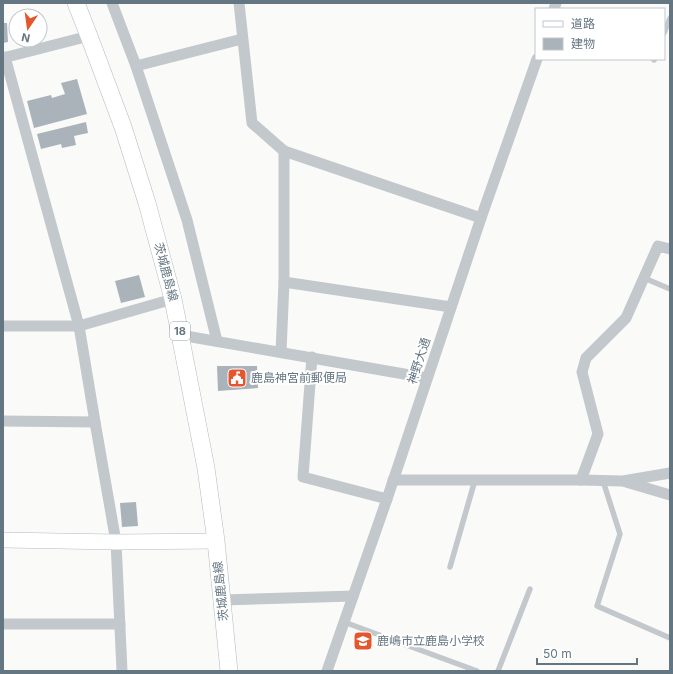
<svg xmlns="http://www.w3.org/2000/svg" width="673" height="674" viewBox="0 0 673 674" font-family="Inter,'Noto Sans JP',sans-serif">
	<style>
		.building { fill: #aab3b9 }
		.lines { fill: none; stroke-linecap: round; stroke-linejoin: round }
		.secondary-casing { stroke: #b3babf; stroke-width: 16 }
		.primary-casing { stroke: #b5babe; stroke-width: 18 }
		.lane { stroke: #c3c8cc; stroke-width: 5.5 }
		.street { stroke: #c3c8cc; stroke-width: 11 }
		.secondary { stroke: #fff; stroke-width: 15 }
		.primary { stroke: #fff; stroke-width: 17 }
		.labels { text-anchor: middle; stroke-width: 4; stroke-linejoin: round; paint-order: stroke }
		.shield { fill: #fff; stroke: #939fa8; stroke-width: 1 }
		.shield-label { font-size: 11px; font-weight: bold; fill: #657683 }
		.street-label { font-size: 12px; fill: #657683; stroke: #fff }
		.poi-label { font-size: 12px; fill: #657683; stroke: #fff; text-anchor: start }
	</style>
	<rect width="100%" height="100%" fill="#fafaf8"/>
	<g class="building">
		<path d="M3 23H7L8 42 3 43Z"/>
		<path d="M77 79 87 114 34 128 27 101 51 95 52 98 65 94 61 83Z"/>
		<path d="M86 122 88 133 74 136 76 145 62 148 61 144 41 149 37 134Z"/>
		<path d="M139 275 145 297 121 303 115 281Z"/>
		<path d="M217 366H257L258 388 218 391Z"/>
		<path d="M136 502 138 526 122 527 120 503Z"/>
	</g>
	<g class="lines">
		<defs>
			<path id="secondary" d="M3 540 116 542 216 541"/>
			<path id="primary" d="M76 3 89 36 123 127 147 203 173 299 206 468 216 541 229 671"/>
		</defs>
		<use href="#secondary" class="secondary-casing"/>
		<use href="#primary" class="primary-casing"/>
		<g class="lane">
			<path d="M664 33 670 18"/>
			<path d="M654 60V59"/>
			<path d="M644 278 670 289"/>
			<path d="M603 481 620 534 597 606 670 638"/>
			<path d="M450 567 475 480"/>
			<path d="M344 622 477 671"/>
			<path d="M498 671 530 589"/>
		</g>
		<g class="street">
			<path d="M112 3 136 66 187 220 217 341"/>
			<path d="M239 3 252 123 284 151"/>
			<path d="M554 9 556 3"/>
			<path d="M5 57 79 326 95 422 116 542 122 671"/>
			<path d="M3 58 89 36"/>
			<path d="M136 66 242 39"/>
			<path d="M284 282 451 307"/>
			<path d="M3 326H79L173 299"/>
			<path d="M180 335 427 378"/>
			<path d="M281 352 284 282V151L481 218"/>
			<path d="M312 357 303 477 387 499"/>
			<path d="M3 421 95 422"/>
			<path d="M393 480H581L623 481 670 473"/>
			<path d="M581 480 598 434 582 372 586 358 626 318 658 246 670 249"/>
			<path d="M626 482 670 495"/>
			<path d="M222 600 353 596"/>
			<path d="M3 624H120"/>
			<path d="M327 671 387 499 481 218 537 59"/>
		</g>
		<use href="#secondary" class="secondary"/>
		<use href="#primary" class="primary"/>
	</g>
	<defs>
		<symbol id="civic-square" viewBox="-11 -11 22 22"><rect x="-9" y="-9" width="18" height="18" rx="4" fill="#e4572e" stroke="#fff"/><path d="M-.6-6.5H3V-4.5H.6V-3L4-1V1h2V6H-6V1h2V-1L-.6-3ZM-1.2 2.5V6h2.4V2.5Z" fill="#fff"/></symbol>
		<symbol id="school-square" viewBox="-11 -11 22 22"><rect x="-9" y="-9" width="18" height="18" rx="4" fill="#e4572e" stroke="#fff"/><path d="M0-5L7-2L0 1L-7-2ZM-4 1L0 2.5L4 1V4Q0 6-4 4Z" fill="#fff"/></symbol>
	</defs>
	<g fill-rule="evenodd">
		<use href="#civic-square" x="226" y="367" width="22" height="22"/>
		<use href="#school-square" x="352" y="630" width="22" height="22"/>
	</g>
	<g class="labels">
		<rect class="shield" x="170" y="322" width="20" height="18" rx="3"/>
		<g class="shield-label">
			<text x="180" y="335">18</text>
		</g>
		<g class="street-label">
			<text transform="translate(166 272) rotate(75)" y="4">茨城鹿島線</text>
			<text transform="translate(419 361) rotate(-72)" y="4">神野大通</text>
			<text transform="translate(221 591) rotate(-96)" y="4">茨城鹿島線</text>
		</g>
		<g class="poi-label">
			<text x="251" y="382">鹿島神宮前郵便局</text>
			<text x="377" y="645">鹿嶋市立鹿島小学校</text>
		</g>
	</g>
	<rect width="673" height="674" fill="none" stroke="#657683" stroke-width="8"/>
	<rect x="535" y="8" width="130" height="52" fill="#ffffff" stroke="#c1c8cd"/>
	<rect x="543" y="21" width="20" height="6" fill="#ffffff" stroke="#c1c8cd"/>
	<text x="571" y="28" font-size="12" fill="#657683">道路</text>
	<rect x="543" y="38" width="20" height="12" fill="#aab3b9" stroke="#c1c8cd"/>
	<text x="571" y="48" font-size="12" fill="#657683">建物</text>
	<g transform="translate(28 28) rotate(193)"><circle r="19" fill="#ffffff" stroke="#c1c8cd"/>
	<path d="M0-3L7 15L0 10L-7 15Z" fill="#e4572e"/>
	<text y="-6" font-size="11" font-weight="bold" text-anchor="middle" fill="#657683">N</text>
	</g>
	<path d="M537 658v6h100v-6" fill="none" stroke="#657683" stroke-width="2"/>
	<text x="543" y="658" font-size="12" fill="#657683" stroke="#ffffff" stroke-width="3" paint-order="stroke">50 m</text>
</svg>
